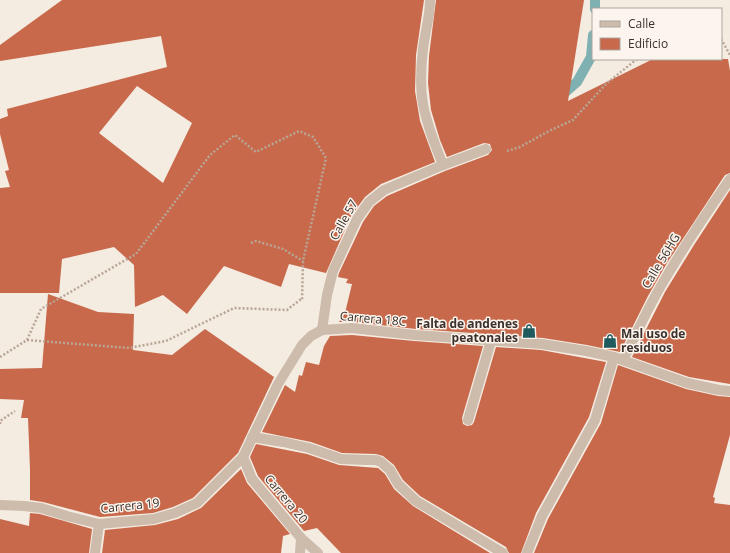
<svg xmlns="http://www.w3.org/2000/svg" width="730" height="553" viewBox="0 0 730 553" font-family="'Open Sans',sans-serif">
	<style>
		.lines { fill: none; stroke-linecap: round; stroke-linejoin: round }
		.stream { stroke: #7fb0b2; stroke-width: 10 }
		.building { fill: #c8694b; fill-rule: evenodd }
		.path { stroke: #b9a596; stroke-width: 2.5; stroke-dasharray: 2 2; stroke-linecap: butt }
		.minor { stroke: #cdbbac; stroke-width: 10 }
		.labels { text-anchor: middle; stroke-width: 3; stroke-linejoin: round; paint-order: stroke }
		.street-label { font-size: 12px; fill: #3b302b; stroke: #fbf5ee }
		.poi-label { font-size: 12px; font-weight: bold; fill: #3b302b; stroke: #fbf5ee; text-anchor: end }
	</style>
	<rect width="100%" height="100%" fill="#f4ebe1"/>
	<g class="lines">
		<g class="stream">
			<path d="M595 9V0"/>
			<path d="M561 96 577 82 591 57 593 35"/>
		</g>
	</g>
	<g class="building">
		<path d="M62 0H424L416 55 415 91 420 121 435 162 381 184 365 197 351 216 326 273 289 264 281 287 224 266 187 314 163 295 135 307 134 265 114 247 62 259 59 293H0V188L10 187 5 171 9 170 0 134V119L8 116 7 109 167 67 161 36 0 61V45ZM137 86 192 123 163 183 99 133Z"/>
		<path d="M436 0H584L568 101 653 59H728L730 71V173L725 175 667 263 648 296 620 352 587 345 543 338 416 329 353 322H339L345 313 352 284 346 283 348 279 338 277 339 273 363 222 374 206 387 196 445 171 488 155 492 150 490 144 484 143 447 157 440 140 431 110 428 83 429 56Z"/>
		<path d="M730 190V384L689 377 632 357 665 292 694 245Z"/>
		<path d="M48 294 98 312 134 314 133 350 172 355 205 329 274 377 238 453 193 498 173 507 153 513 100 517 43 502 30 500V469L28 418H21L24 400 0 399V369L42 368Z"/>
		<path d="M352 335 414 341 483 346 462 418 463 424 467 426 472 425 474 422 496 347 541 350 606 362 589 417 536 513 521 553H509L506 547 420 496 403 480 394 465 383 456 376 454 342 453 311 442 262 432 285 385 295 392 299 375 302 376 306 362 319 365 324 346 330 336Z"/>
		<path d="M618 365 686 389 718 396 730 397V435L713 497 715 498 714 503 730 505V553H534L548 519 601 423Z"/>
		<path d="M256 444 307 454 339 465 378 468 385 474 394 489 413 506 490 553H341L317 528 304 531 258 476 250 457Z"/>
		<path d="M241 469 247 483 290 534 283 536 281 553H102L105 530 155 525 178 519 201 508Z"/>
		<path d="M30 513 40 514 92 529 89 553H0V519L29 526Z"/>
	</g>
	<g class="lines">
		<g class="path">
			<path d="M721 39 730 55"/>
			<path d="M507 151 520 147 549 131 573 120 607 83 637 59"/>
			<path d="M251 243 256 241 283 249 303 261"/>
			<path d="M27 340 41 309 136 254 210 155 235 135 256 152 299 131 313 137 326 158 303 261 302 301"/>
			<path d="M0 357 27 340 129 348 166 341 234 308 287 310 301 299"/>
			<path d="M0 424V421L15 411"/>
		</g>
		<g class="minor">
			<path d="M430 0C430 17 425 32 423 49 421 66 420 87 423 104 427 125 435 145 443 165"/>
			<path d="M322 330 327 295 333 271 357 219 369 202 384 190 443 165 486 149"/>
			<path d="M623 360C637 333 649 305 665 279 685 245 707 212 730 179"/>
			<path d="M468 420 491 341"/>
			<path d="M252 437 283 442 309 448 341 459 366 460H376L381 462 390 470 398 484 416 501 503 553"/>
			<path d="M0 505 24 506 41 508 67 516 99 524 154 519 175 513 197 503 243 457"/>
			<path d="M95 553 99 524"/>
			<path d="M300 553 301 538"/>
			<path d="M318 553 301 538 252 479 243 457 278 384 302 345 311 336 322 330 352 328 415 335 542 344 586 351 614 357 687 383 719 390 730 391"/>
			<path d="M527 553 542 516 595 420 614 357"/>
		</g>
	</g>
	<defs>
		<symbol id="shop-bare" viewBox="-9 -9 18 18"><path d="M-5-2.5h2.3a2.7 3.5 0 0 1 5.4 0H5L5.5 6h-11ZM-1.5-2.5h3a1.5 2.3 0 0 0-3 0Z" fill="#1f5a5e" stroke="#fbf5ee" stroke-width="2.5" paint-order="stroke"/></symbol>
	</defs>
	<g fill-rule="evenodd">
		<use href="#shop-bare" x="519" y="321" width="20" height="20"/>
		<use href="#shop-bare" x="600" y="331" width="20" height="20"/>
	</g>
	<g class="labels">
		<g class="street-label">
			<text transform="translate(344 220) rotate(-61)" y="4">Calle 57</text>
			<text transform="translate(661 261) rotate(-59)" y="4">Calle 56HG</text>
			<text transform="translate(373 319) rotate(5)" y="4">Carrera 18C</text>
			<text transform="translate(286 499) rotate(50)" y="4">Carrera 20</text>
			<text transform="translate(130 506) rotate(-6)" y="4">Carrera 19</text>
		</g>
		<g class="poi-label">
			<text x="518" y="328">Falta de andenes<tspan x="518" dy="14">peatonales</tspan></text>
			<text x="621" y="338" text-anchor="start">Mal uso de<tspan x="621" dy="14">residuos</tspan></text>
		</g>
	</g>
	<rect x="592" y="8" width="130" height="52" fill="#fbf5ee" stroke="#aea6a0"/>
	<rect x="600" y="21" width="20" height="6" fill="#cdbbac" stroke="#aea6a0"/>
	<text x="628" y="28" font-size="12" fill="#3b302b">Calle</text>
	<rect x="600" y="38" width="20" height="12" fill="#c8694b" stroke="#aea6a0"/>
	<text x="628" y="48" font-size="12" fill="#3b302b">Edificio</text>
</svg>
